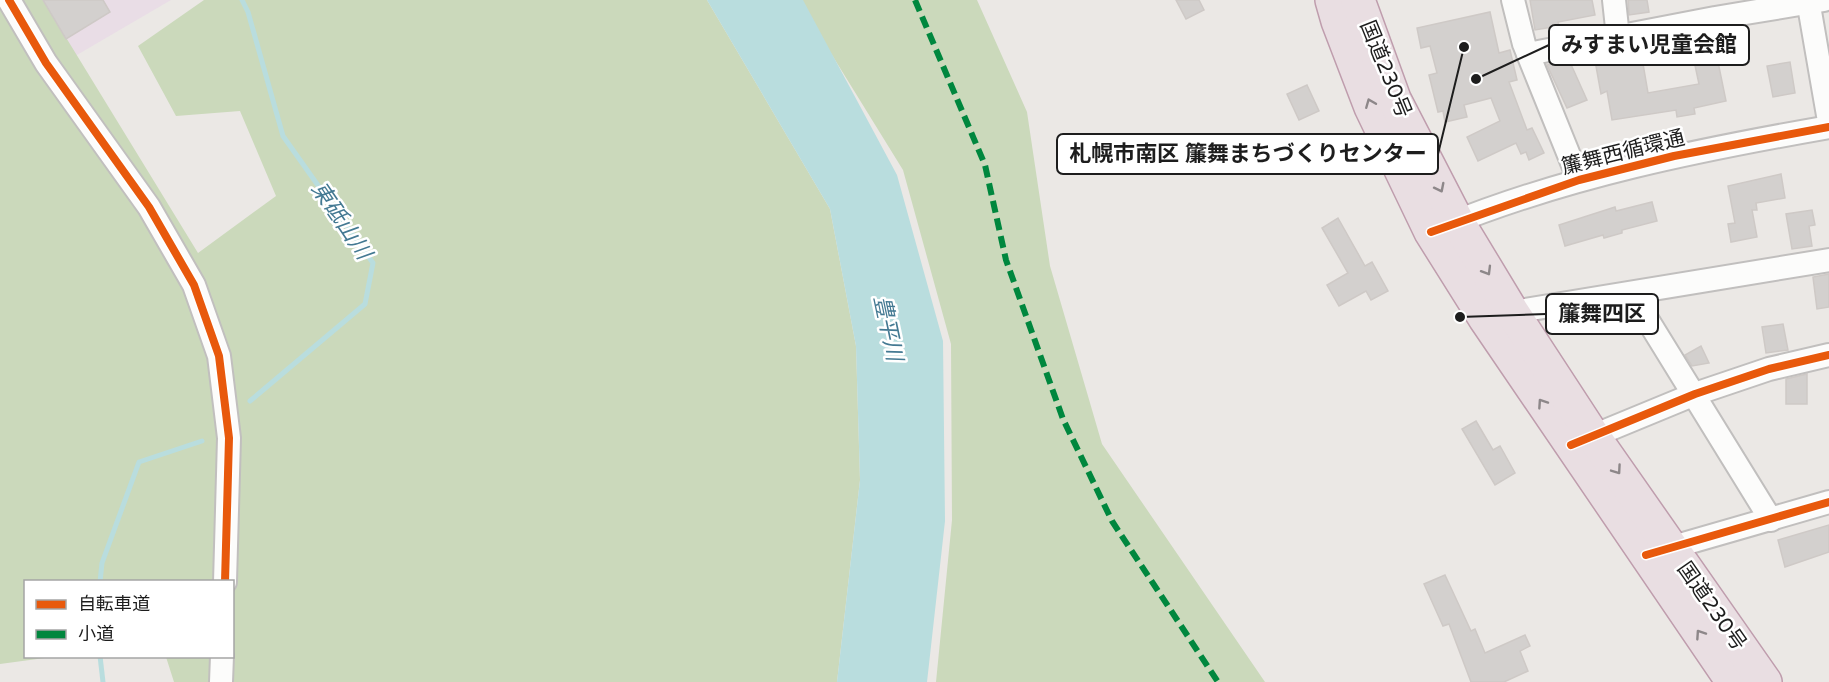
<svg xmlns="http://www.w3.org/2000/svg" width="1829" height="682" viewBox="0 0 1829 682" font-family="'Varela Round','Noto Sans JP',sans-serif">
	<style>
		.industrial { fill: #e9dde6 }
		.forest { fill: #cbd9bb }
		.water { fill: #b9ddde }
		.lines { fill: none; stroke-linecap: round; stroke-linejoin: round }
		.stream { stroke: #b9ddde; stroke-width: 5 }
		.building { fill: #d3d0ce; stroke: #cec9c6; stroke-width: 1.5 }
		.minor-casing { stroke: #c1bfbe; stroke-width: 26 }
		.highway-casing { stroke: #bf9dad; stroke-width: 36 }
		.minor { stroke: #fcfcfb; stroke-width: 22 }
		.highway { stroke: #e9dee2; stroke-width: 33 }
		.quiet { stroke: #00873e; stroke-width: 6; stroke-dasharray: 12 6; stroke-linecap: butt }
		.cycleway-casing { stroke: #fff; stroke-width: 11 }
		.cycleway { stroke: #e8590c; stroke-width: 8 }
		.oneway { stroke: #8d8789 }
		.labels { text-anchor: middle; stroke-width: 5; stroke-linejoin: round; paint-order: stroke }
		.street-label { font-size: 21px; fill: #1d1d1d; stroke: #fff }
		.water-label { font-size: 22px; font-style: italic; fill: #437992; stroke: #fff }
		.leader { fill: none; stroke: #1d1d1d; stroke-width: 2 }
		.callout-dot { fill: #1d1d1d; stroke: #fff; stroke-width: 2 }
		.callout { fill: #fff; stroke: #1d1d1d; stroke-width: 2 }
		.callout-label { font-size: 22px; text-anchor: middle; font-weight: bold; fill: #1d1d1d }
	</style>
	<rect width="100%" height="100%" fill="#ebe8e5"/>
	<path class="industrial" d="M35 0H171L70 59Z"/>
	<g class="forest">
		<path d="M0 0H43L198 253 276 196 240 111 176 116 138 46 204 0H707L830 209 856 346 860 480 837 682H174L166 657 232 656V582H26V656L52 657 0 664Z"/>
		<path d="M798 0H977L1027 112 1050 266 1102 444 1265 682H936L952 520 951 344 903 170Z"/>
	</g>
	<path class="water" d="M707 0H803L897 175 943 341 945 521 927 682H837L860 480 856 346 830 209Z"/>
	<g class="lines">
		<g class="stream">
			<path d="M242 0 248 12 283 136 373 263 365 304 250 401"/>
			<path d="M100 582 102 563 139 462 202 441"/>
			<path d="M100 656 103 682"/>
		</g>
	</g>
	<g class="building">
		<path d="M43 0H103L110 12 66 39Z"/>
		<path d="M1176 0H1199L1204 10 1186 19Z"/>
		<path d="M1530 0H1592L1595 15 1558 22 1559 26 1535 30Z"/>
		<path d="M1628 0H1647L1649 12 1629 15Z"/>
		<path d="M1490 12 1499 53 1510 50 1517 80 1509 82 1527 130 1532 128 1544 153 1529 160 1526 152 1521 154 1516 143 1478 161 1467 137 1500 121 1491 98 1464 105 1467 117 1445 122 1443 111 1438 112 1429 75 1437 73 1430 46 1421 48 1417 28Z"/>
		<path d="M1717 36 1723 61 1718 62 1726 101 1694 108 1695 114 1677 117 1676 110 1612 120 1607 91 1601 94 1594 55 1610 52 1612 64 1642 58 1648 93 1699 84 1690 42Z"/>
		<path d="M1569 60 1587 100 1567 108 1547 65Z"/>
		<path d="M1790 62 1795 93 1773 97 1767 66Z"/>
		<path d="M1307 85 1319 111 1299 120 1287 94Z"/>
		<path d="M1781 174 1785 198 1756 203 1757 210H1752L1757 237 1731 242 1728 224 1735 223 1728 186Z"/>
		<path d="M1652 202 1657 221 1622 230V233L1604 238 1603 235 1565 246 1559 225 1615 207 1616 211Z"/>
		<path d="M1812 210 1815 225 1809 226 1812 246 1792 249 1786 214Z"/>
		<path d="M1338 218 1365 266 1372 262 1388 291 1371 300 1366 291 1339 306 1327 285 1348 273 1322 228Z"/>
		<path d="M1829 274V307L1817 309 1813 277Z"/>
		<path d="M1783 324 1788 350 1766 353 1762 327Z"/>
		<path d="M1701 346 1709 363 1692 366 1685 355Z"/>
		<path d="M1807 374V404H1786V379Z"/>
		<path d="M1476 421 1493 450 1500 446 1515 473 1495 485 1462 429Z"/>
		<path d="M1829 525V552L1785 567 1778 540Z"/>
		<path d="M1445 575 1471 631 1475 629 1485 653 1525 635 1530 646 1520 651 1528 671 1504 682H1471L1449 624 1443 626 1424 584Z"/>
	</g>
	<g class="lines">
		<defs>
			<g id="minor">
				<path d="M9 0 46 63 149 207 194 285 219 356 229 438 225 582"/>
				<path d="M1513 0 1524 44 1579 180"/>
				<path d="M1614 0 1618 37"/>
				<path d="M1808 0 1829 121"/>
				<path d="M1528 54 1715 18 1824 0"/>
				<path d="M1445 226C1568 176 1698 150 1829 127"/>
				<path d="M1631 293 1771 520"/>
				<path d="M1501 314 1829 260"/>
				<path d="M1581 441 1695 394 1769 369 1829 355"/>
				<path d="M1659 551 1829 502"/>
				<path d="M221 682 222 656"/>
			</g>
			<g id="highway">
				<path d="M1332 0 1338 21 1371 107 1431 232 1485 318 1733 682"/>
				<path d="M1358 0 1394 99 1457 221 1512 312 1593 436 1765 682"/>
			</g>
		</defs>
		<use href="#minor" class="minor-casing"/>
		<use href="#highway" class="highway-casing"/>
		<use href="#minor" class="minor"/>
		<use href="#highway" class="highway"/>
		<path class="quiet" d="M915 0 985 165 1006 260 1063 419 1112 521 1218 682"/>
		<defs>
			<g id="cycleway">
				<path d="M9 0 46 63 149 207 194 285 219 356 229 438 225 582"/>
				<path d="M1431 232 1579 180 1674 156 1829 127"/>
				<path d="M1571 445 1695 394 1769 369 1829 355"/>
				<path d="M1646 555 1829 502"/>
			</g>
		</defs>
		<use href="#cycleway" class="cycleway-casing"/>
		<use href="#cycleway" class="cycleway"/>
	</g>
	<defs><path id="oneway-chevron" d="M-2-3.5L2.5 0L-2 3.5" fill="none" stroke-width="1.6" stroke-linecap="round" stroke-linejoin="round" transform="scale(1.5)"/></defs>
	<g class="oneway">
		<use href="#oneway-chevron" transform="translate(1370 103) rotate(-112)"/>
		<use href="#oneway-chevron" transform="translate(1440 188) rotate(63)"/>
		<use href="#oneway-chevron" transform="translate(1487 271) rotate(59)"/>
		<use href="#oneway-chevron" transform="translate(1542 403) rotate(-124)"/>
		<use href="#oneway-chevron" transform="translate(1617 470) rotate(55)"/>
		<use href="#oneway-chevron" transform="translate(1700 634) rotate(-124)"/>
	</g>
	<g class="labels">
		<g class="street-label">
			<text transform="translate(1386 69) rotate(68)" y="7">国道230号</text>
			<text transform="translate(1623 152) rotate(-14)" y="7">簾舞西循環通</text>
			<text transform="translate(1712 606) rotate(55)" y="7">国道230号</text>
		</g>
		<g class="water-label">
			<text transform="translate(342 220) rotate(56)" y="8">東砥山川</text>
			<text transform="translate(889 328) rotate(78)" y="8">豊平川</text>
		</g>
	</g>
	<path class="leader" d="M1476 79L1549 45M1464 47L1438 154M1460 317L1546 314"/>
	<g class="callout-dot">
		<circle cx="1476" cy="79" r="6"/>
		<circle cx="1464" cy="47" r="6"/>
		<circle cx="1460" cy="317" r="6"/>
	</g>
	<g class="callout">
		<rect x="1549" y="25" width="200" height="40" rx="6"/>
		<rect x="1057" y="134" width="381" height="40" rx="6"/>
		<rect x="1546" y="294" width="112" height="40" rx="6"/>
	</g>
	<g class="callout-label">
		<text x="1649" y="52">みすまい児童会館</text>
		<text x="1248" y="161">札幌市南区 簾舞まちづくりセンター</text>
		<text x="1602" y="321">簾舞四区</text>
	</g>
	<rect x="24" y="580" width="210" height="78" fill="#ffffff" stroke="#a5a5a5" stroke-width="1.5"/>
	<rect x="36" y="600" width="30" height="9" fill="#e8590c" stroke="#a5a5a5" stroke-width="1.5"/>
	<text x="78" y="610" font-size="18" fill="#1d1d1d">自転車道</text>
	<rect x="36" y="630" width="30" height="9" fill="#00873e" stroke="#a5a5a5" stroke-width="1.5"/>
	<text x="78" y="640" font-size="18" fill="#1d1d1d">小道</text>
</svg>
